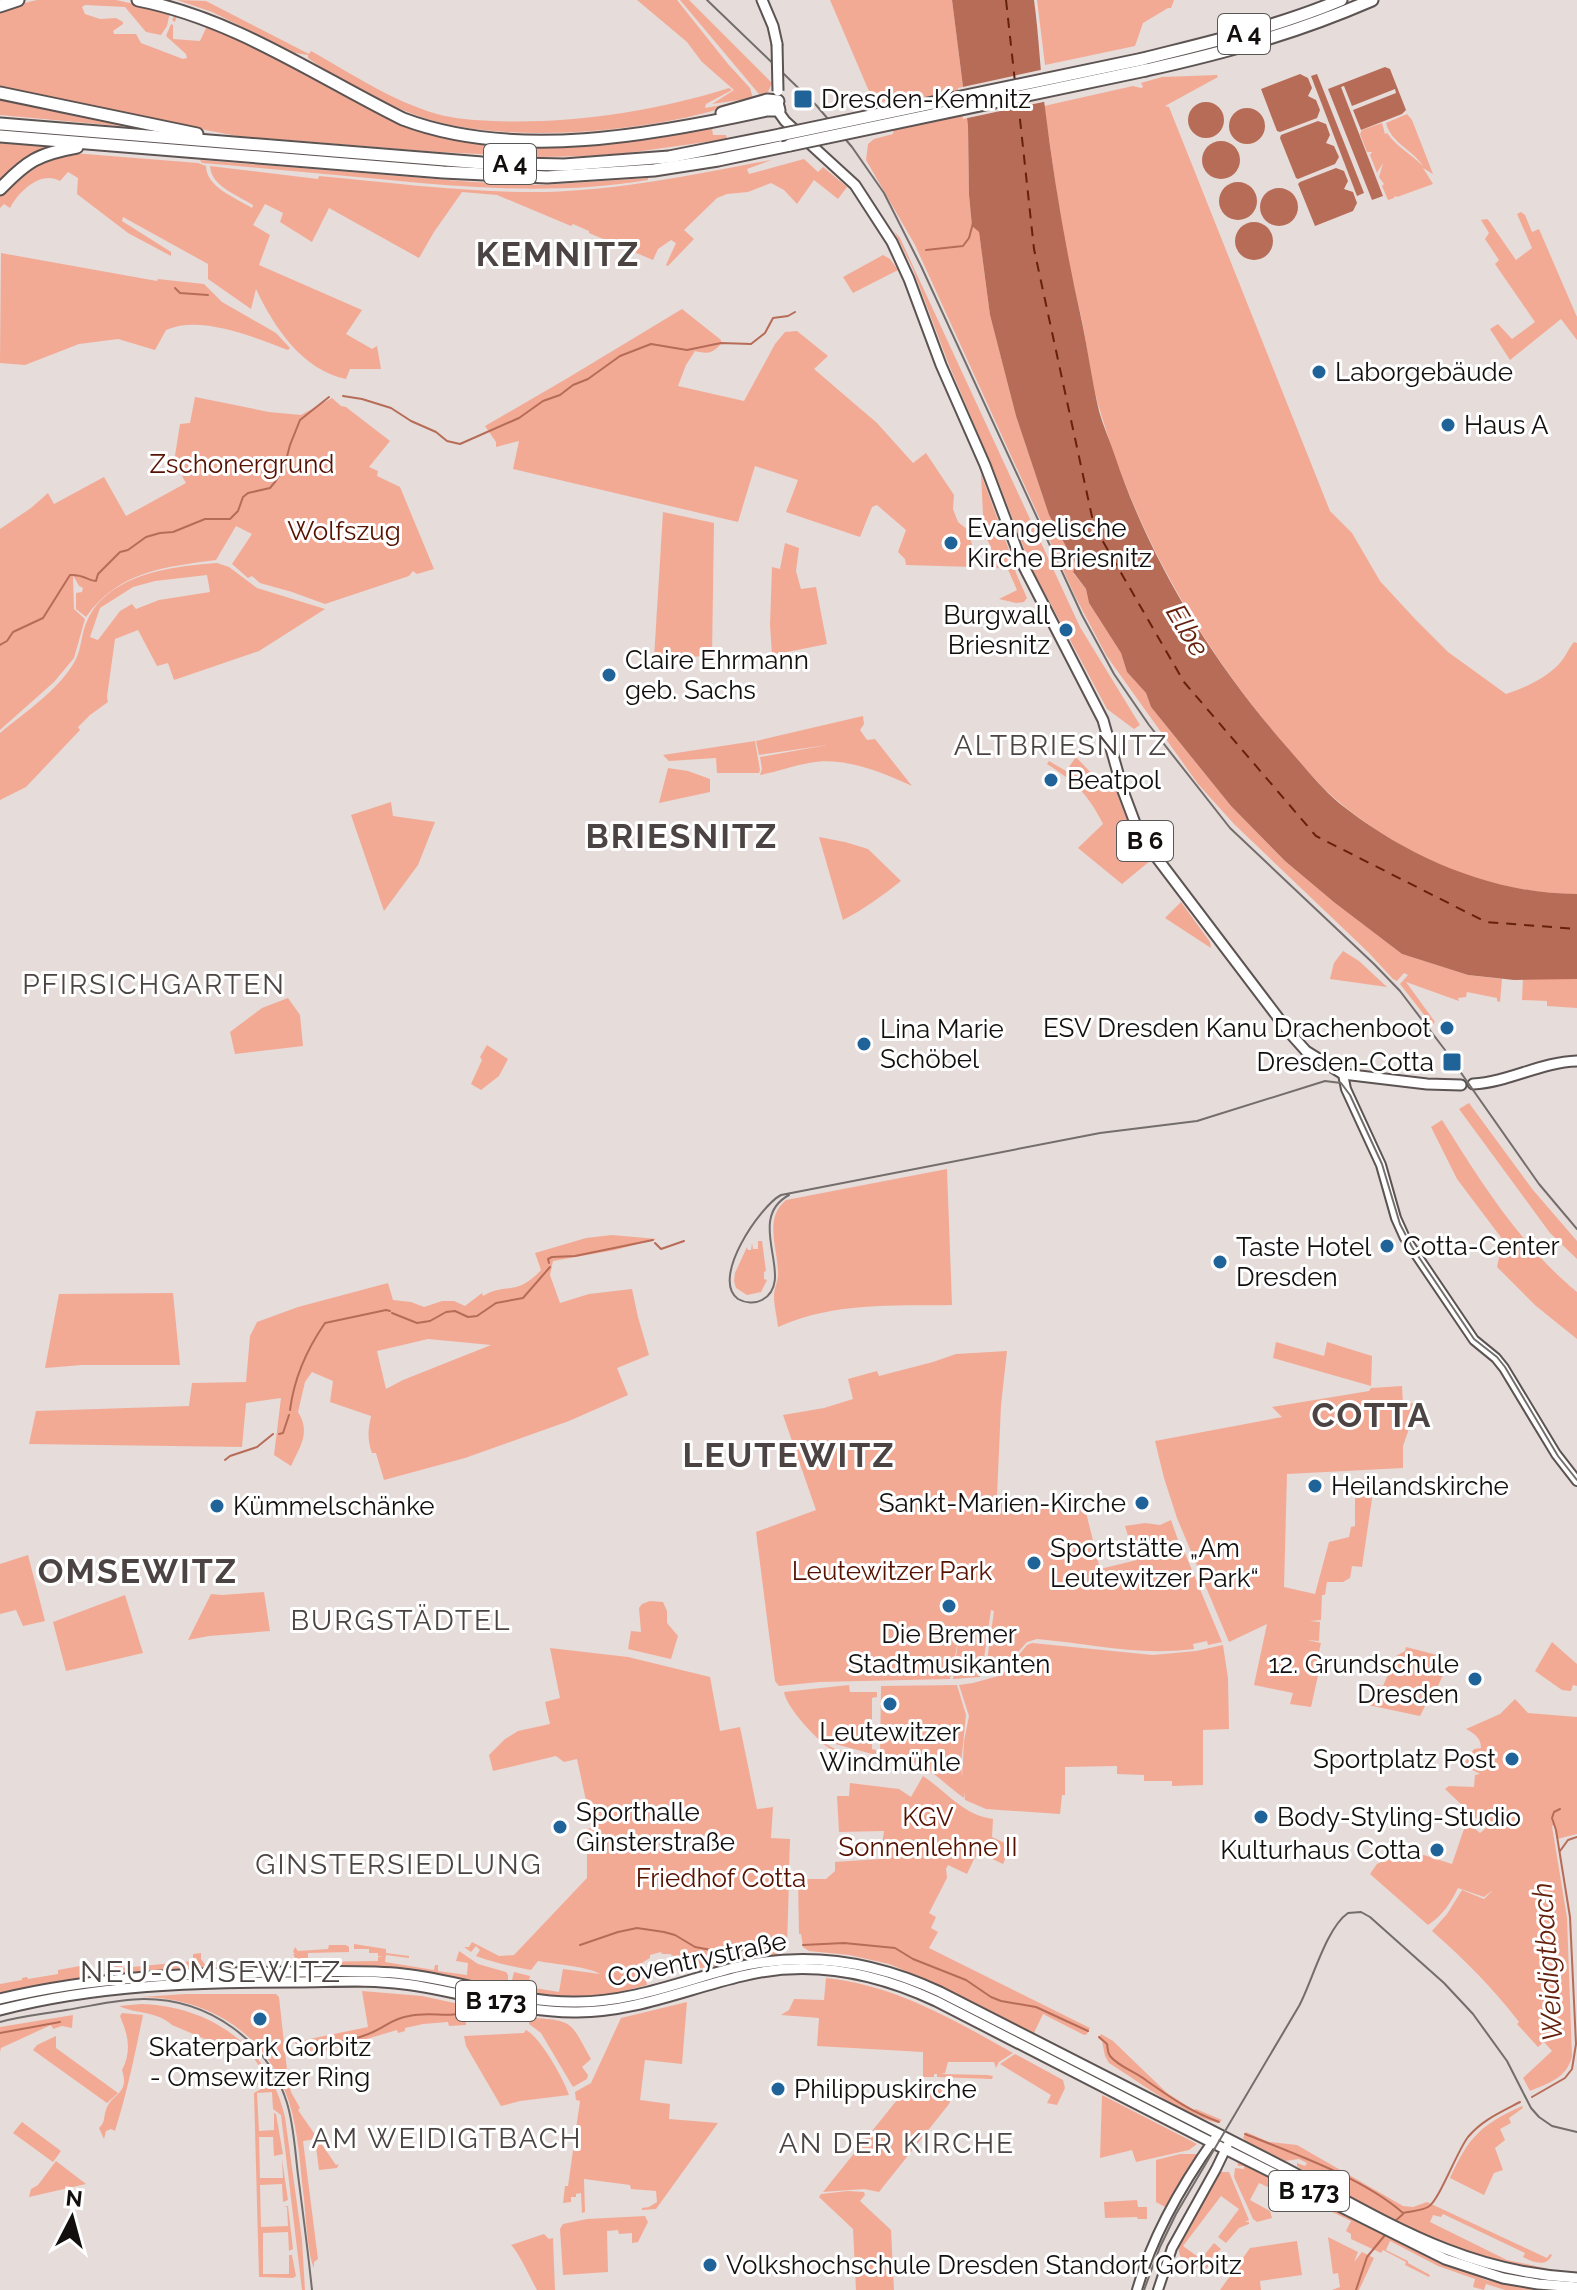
<svg xmlns="http://www.w3.org/2000/svg" width="1577" height="2290" viewBox="0 0 1577 2290" font-family="Raleway,sans-serif">
	<style>
		.green { fill: #f3aa95; fill-rule: evenodd }
		.water { fill: #b76c57 }
		.pier { fill: #e6dcda }
		.lines { fill: none; stroke-linecap: round; stroke-linejoin: round }
		.stream { stroke: #b76c57; stroke-width: 2 }
		.ferry { stroke: #66210c; stroke-width: 2; stroke-dasharray: 10 8; stroke-linecap: butt }
		.secondary-casing { stroke: #5c5452; stroke-width: 12 }
		.primary-casing { stroke: #5c5452; stroke-width: 13 }
		.highway-casing { stroke: #5c5452; stroke-width: 15 }
		.secondary { stroke: #fff; stroke-width: 8 }
		.primary { stroke: #fff; stroke-width: 9 }
		.highway { stroke: #fff; stroke-width: 11 }
		.tram { stroke: #736d6c; stroke-width: 2 }
		.rail { stroke: #736d6c; stroke-width: 2 }
		.primary-bridge-casing { stroke: #5c5452; stroke-width: 13; stroke-linecap: butt }
		.highway-bridge-casing { stroke: #5c5452; stroke-width: 15; stroke-linecap: butt }
		.primary-bridge { stroke: #fff; stroke-width: 9 }
		.highway-bridge { stroke: #fff; stroke-width: 11 }
		.poi-dot { fill: #1f6398; stroke: #fff; stroke-width: 3 }
		.labels { text-anchor: middle; stroke-width: 6; stroke-linejoin: round; paint-order: stroke }
		.shield { fill: #fff; stroke: #595756; stroke-width: 2 }
		.shield-label { font-size: 24px; font-weight: bold; fill: #120f0e }
		.poi-label { font-size: 26px; fill: #120f0e; stroke: #fff; text-anchor: start }
		.park-label { font-size: 26px; fill: #561100; stroke: #fff }
		.street-label { font-size: 26px; fill: #120f0e; stroke: #fff }
		.water-label { font-size: 28px; font-style: italic; fill: #66210c; stroke: #fff }
		.neighbourhood-label { font-size: 28px; letter-spacing: 2px; fill: #4c4442; stroke: #fff }
		.quarter-label { font-size: 30px; letter-spacing: 2px; fill: #4c4442; stroke: #fff }
		.district-label { font-size: 34px; font-weight: bold; letter-spacing: 2px; fill: #4c4442; stroke: #fff }
	</style>
	<rect width="100%" height="100%" fill="#e6dcda"/>
	<g class="green">
		<path d="M37 0H116L170 12 167 26 161 35 146 32 125 7 85 5 82 7 85 14 100 19 116 18 123 22V24L113 31 114 34H136L141 43 183 59 187 58 186 54 166 36 171 24 173 25V39L200 41 207 26 177 15 175 22 172 20 175 14 219 27 380 112 511 142 759 117 712 128 713 135H726L727 139 628 153 585 156 542 157 438 152 237 136 0 91V9Z"/>
		<path d="M177 0 206 1 309 54 311 51C352 74 392 101 437 114 455 119 474 120 492 121 572 124 653 112 729 88L732 90 706 104 705 108 744 101C662 131 523 144 438 122 399 112 341 83 308 58V55L295 53 212 12Z"/>
		<path d="M637 0H677L728 64 750 88 753 98 712 104 734 90 702 62 687 42Z"/>
		<path d="M680 0H689L772 83 768 92 759 94Z"/>
		<path d="M830 0H952L968 126 969 195 972 225 979 232 990 315 1016 416 1049 515 1076 565 1073 573 1086 589 1089 603 1121 653 1127 672 1146 693 1151 707 1231 806 1285 861 1335 903 1402 954 1468 975 1502 979 1500 1002 1497 1001V998L1467 992 1466 997 1458 998 1459 1001 1406 982 1435 1022 1432 1025 1400 984 1408 975 1404 973 1397 981 1393 979 1368 952 1234 824 1198 784 1106 655 1075 596 915 245 866 160 868 144 874 139 893 134 897 100 874 103Z"/>
		<path d="M1037 0H1174L1171 8H1168L1143 23 1135 46 1045 65Z"/>
		<path d="M1217 75 1218 77 1165 106 1169 107 1330 511 1352 533 1380 581 1415 619 1448 652 1506 694C1524 688 1545 679 1559 664 1565 658 1568 649 1574 642L1577 643V894C1491 894 1404 857 1339 802 1319 786 1302 764 1285 745 1202 649 1137 536 1101 414 1091 384 1088 351 1082 320 1077 300 1071 277 1067 256 1058 206 1052 156 1044 106L1133 86 1141 88 1143 87 1141 83 1162 77Z"/>
		<path d="M0 95 162 130 0 115Z"/>
		<path d="M1407 114 1412 120 1433 174 1423 168 1433 184 1397 197 1395 196 1394 198 1388 200 1382 186 1384 184 1379 177 1383 163 1377 173 1370 155 1372 152H1367L1360 134 1362 130 1382 123 1385 134 1387 133C1397 147 1411 154 1423 166 1413 150 1391 143 1386 123Z"/>
		<path d="M0 143 59 147 0 184Z"/>
		<path d="M73 153 198 163 206 166C206 187 236 198 252 208L253 205C237 195 211 186 210 166L318 179 319 176C395 183 470 193 546 192 622 190 697 174 771 160L747 169 749 174 804 159 818 172 823 167 847 187 838 199 814 180 797 204 784 190 771 183 748 192 727 194 717 198 684 230 694 239 668 266 666 265 676 243 671 240 658 249 653 260 589 233V231L573 224 571 226 497 195 462 192 434 232 419 258 329 208 312 242 280 222 283 213 265 204 253 225 270 235 259 265 362 310 346 334 372 349 377 346 381 369H350L346 379C302 370 274 327 256 289L251 309 208 279V264L123 217 122 221 171 252V256L128 233 77 194 78 178 68 172 60 181C41 170 19 191 10 208L4 204 0 208V195C22 169 40 161 73 153Z"/>
		<path d="M200 160 473 182 542 185 648 178V180C558 195 469 188 379 179 320 174 261 168 202 163Z"/>
		<path d="M1521 212 1525 215 1532 232 1539 229 1577 317V340L1561 319 1510 360 1490 329 1498 324 1512 339 1535 322 1495 264 1499 260 1485 239 1489 233 1481 220 1487 219 1489 221 1516 260 1532 248 1517 214Z"/>
		<path d="M894 231 900 238 1080 627 1140 725 1134 729 1107 709 1032 569 995 473 949 365 912 267Z"/>
		<path d="M1 253 157 281 158 279 204 284 222 302 276 333 290 348 288 350C256 338 200 314 166 330L155 350 118 339 79 344 25 365 0 363Z"/>
		<path d="M883 255 890 259 898 270 853 293 843 277Z"/>
		<path d="M682 309 721 340V344C712 354 707 354 695 351L686 365 678 386 744 401 775 344 785 332 797 331 828 356 814 369 877 423 913 463 926 453 954 495 953 509 958 522 968 530 975 555H972L973 567 906 565 905 559 898 552 906 530 877 505 872 507 860 537 786 512 798 480 755 466 738 522 513 469 519 441 496 447V442L485 426 566 379Z"/>
		<path d="M195 397 269 412 301 415 332 398 341 406 346 407 390 441 369 467 378 471 377 476 400 487 434 569 417 574 413 571 409 576 325 604 292 592 260 583 252 576 248 578 232 564 252 534 236 526 216 560C164 567 119 571 86 617L76 609V593L82 592 83 588 79 586 73 575 74 609 85 619 74 658 54 682 0 730V529L31 508 48 493 54 504 104 477 126 516 186 483 174 462 180 424 190 423Z"/>
		<path d="M981 474 1012 558 1016 573 1027 598 1024 602 1016 603 999 599 1017 590 1006 565 992 570 991 547 984 534Z"/>
		<path d="M663 512 714 523 712 656 654 658Z"/>
		<path d="M785 543 799 548 796 571 801 589 816 587 827 644 772 655 770 625 772 567 780 569Z"/>
		<path d="M217 563 229 567 257 588 325 609 259 651 174 680 168 663 157 666 138 630 115 639 107 697 108 702 90 715 78 727 80 730 26 787 0 800V733C25 712 59 690 75 661 82 648 81 632 88 619 110 574 172 566 217 563ZM207 575 210 592 159 600 136 609 132 604 120 611 98 640 90 637 100 608 133 587 155 581Z"/>
		<path d="M863 716 864 724 860 730 867 740 875 739 912 786C882 772 843 756 809 763 792 766 776 772 760 775L762 769 760 757 827 745 759 755 756 741Z"/>
		<path d="M755 741 760 770 759 773H717L716 758 669 761 663 755Z"/>
		<path d="M1076 757 1095 777 1112 775C1120 807 1132 834 1150 861L1122 884 1078 848 1103 824C1088 794 1075 782 1047 764L1049 761 1066 771Z"/>
		<path d="M668 768 688 771 710 779V792L659 803Z"/>
		<path d="M391 802 393 816 435 822 418 865 384 911 351 815Z"/>
		<path d="M819 837 845 842 868 849 901 881C882 896 864 909 843 920Z"/>
		<path d="M1181 902 1210 942 1211 948 1165 918Z"/>
		<path d="M1343 951 1359 961 1387 987 1330 979 1334 963Z"/>
		<path d="M1523 978 1577 979V1008L1547 1006V1001L1522 1000Z"/>
		<path d="M288 998 300 1015 303 1046 235 1054 230 1032 262 1008Z"/>
		<path d="M487 1045 508 1059 499 1076 481 1090 471 1084 482 1060 480 1057Z"/>
		<path d="M1469 1103 1533 1190 1577 1241V1259L1550 1233 1459 1109Z"/>
		<path d="M1442 1120C1481 1182 1520 1245 1577 1292V1339L1536 1306 1497 1267 1503 1240 1457 1179 1431 1127Z"/>
		<path d="M947 1169 952 1305C893 1306 833 1302 778 1327 777 1317 774 1306 774 1296 774 1287 779 1280 778 1271 777 1246 764 1218 786 1200Z"/>
		<path d="M612 1235 657 1239 615 1250 553 1261 550 1275 560 1303 589 1294 632 1289 638 1317 649 1355 617 1368 628 1395 569 1421 465 1458 384 1480 376 1453H372C367 1439 368 1430 371 1416L330 1402 333 1381 312 1372 305 1382 298 1412C311 1433 300 1446 291 1466L274 1455 281 1398 246 1403 242 1447 29 1444 36 1411 189 1406 192 1383 246 1382 250 1336 257 1322 298 1307 388 1283 393 1300 411 1302 424 1307 442 1301H454L465 1306 482 1293 483 1296C507 1282 516 1297 541 1270L535 1253 586 1238ZM428 1339 491 1345 403 1380 386 1389 377 1351Z"/>
		<path d="M758 1241H762L766 1271 764 1272V1279L767 1280 761 1292 747 1295 736 1288 734 1281 735 1273 747 1247 748 1250H751L752 1243 753 1249H758Z"/>
		<path d="M173 1293 180 1365H82L45 1368 59 1294Z"/>
		<path d="M1276 1342 1324 1356 1327 1342 1372 1356 1371 1386 1273 1358Z"/>
		<path d="M1007 1351 1001 1405 997 1496H1010V1499L1070 1503 1067 1496H1082L1100 1569 1137 1560V1557L1184 1551 1222 1642 1208 1645 1207 1641 1193 1644 1194 1649C1135 1656 1094 1644 1037 1639L1027 1642 1008 1663 987 1661 994 1611 991 1610 982 1672 980 1677 953 1679 958 1642 950 1679 819 1682 779 1686 775 1681 756 1532 816 1510 783 1415 824 1408 853 1399 848 1379 877 1371 879 1376 933 1362 956 1354Z"/>
		<path d="M1402 1386 1403 1404 1415 1403 1412 1420 1403 1446V1468L1287 1474 1284 1587 1315 1594 1329 1542 1349 1537 1351 1527 1355 1526V1479L1375 1478 1362 1567 1352 1566 1350 1578 1343 1582H1327L1325 1595H1322L1321 1620 1310 1621 1320 1622 1319 1641 1307 1640 1321 1643 1315 1669 1319 1671 1311 1707 1290 1704 1293 1693 1254 1685 1267 1624 1229 1642 1177 1518 1164 1478 1155 1441 1282 1417 1272 1407 1369 1391 1371 1388Z"/>
		<path d="M1171 1520 1178 1540 1177 1542 1132 1549 1125 1526 1145 1523 1160 1525Z"/>
		<path d="M28 1555 45 1621 23 1626 16 1610 0 1614V1564Z"/>
		<path d="M264 1592 270 1631 209 1636 188 1640 211 1594 222 1595Z"/>
		<path d="M125 1595 143 1653 66 1671 53 1622Z"/>
		<path d="M650 1601 663 1602 667 1611V1623L678 1636 671 1659 628 1649 631 1631 641 1632 639 1608 642 1604Z"/>
		<path d="M1552 1642 1577 1664V1686L1573 1685 1571 1691 1562 1690 1535 1671Z"/>
		<path d="M1032 1643 1153 1655 1196 1651 1223 1645 1228 1678 1229 1729 1203 1730V1785L1172 1786V1781H1144V1775L1117 1774V1766L1065 1767V1795H1062L1060 1814 986 1809 965 1800 964 1792V1798C927 1771 930 1761 880 1758L881 1686 957 1685 966 1715 961 1764 962 1777 964 1741 969 1716 959 1685 973 1683 1002 1675 1027 1645Z"/>
		<path d="M1406 1647 1441 1656 1443 1675 1436 1690 1442 1694 1438 1695 1434 1701 1431 1699 1429 1703 1427 1702 1420 1716 1368 1705 1377 1685 1383 1686 1396 1656 1405 1651Z"/>
		<path d="M550 1648 628 1657 710 1677 720 1731 740 1727 757 1809 773 1807 771 1838 790 1839 789 1870 786 1874 789 1879 787 1948 774 1957 694 1969 695 1966 687 1960 685 1961 679 1957 678 1959 670 1954H662L661 1952 650 1955V1958L643 1962 647 1985 598 1998 543 1997 409 1971 364 1966 304 1967 297 1962 293 1954H295L293 1952 295 1947 298 1951 328 1949 329 1945H346L349 1947V1952L308 1953V1962L378 1961V1957H383L378 1956V1953H369V1949H354V1944L386 1949V1953L409 1956V1958L386 1955 385 1962 434 1970 435 1965H438V1971L467 1975 468 1963 456 1961 459 1951 478 1964 506 1972 508 1975V1988H510L514 1972 530 1976 528 1987 559 1992 563 1969 600 1974C590 1967 553 1964 538 1961L531 1970C512 1966 494 1963 476 1956L480 1950 476 1946 471 1952 464 1947H469L472 1942 499 1956 514 1955 587 1878V1829L592 1828 577 1759 564 1762 556 1756 493 1771 489 1755 505 1739 518 1731 550 1724 545 1702 560 1698Z"/>
		<path d="M849 1685 850 1692H877V1697L872 1698V1749L876 1750V1755L828 1742 826 1744 835 1749 874 1758C861 1756 841 1756 829 1748 816 1739 786 1707 784 1692Z"/>
		<path d="M1515 1699 1528 1713 1577 1717V1834L1557 1839 1554 1825 1552 1826 1567 1918 1572 2056C1567 2078 1549 2083 1530 2091L1523 2078 1552 2051 1544 2042 1538 2047 1517 2024 1519 2022C1493 1988 1464 1959 1432 1931L1447 1914 1462 1890 1484 1899 1493 1890 1484 1897 1458 1888C1450 1904 1443 1915 1428 1925L1370 1874 1377 1864 1394 1856 1411 1860 1424 1855 1452 1864 1465 1826 1469 1823 1480 1833 1486 1828 1445 1789 1449 1786 1474 1787 1475 1775 1480 1774 1471 1769H1460L1474 1749 1481 1748C1481 1738 1475 1734 1466 1729L1500 1714Z"/>
		<path d="M923 1776C947 1792 963 1815 993 1819L992 1837 1009 1845 1010 1849 1003 1864 986 1856 975 1857 967 1874 948 1865 946 1869 947 1878 929 1913 936 1917 931 1928 938 1932 929 1948 1090 2028 1087 2034 1084 2035 1043 2014 1033 2035 931 1982 889 1964 849 1955 809 1951 803 1947 801 1934H799L798 1879H826L835 1871V1862L880 1859 884 1831 839 1832 837 1796H849L850 1783 899 1789 911 1797Z"/>
		<path d="M201 1953V1959L206 1966 226 1963 244 1968 261 1963 269 1969 0 1996V1984L22 1980V1978L27 1977 28 1979 58 1974V1970L80 1966 81 1969 98 1971 80 1973V1980L116 1976 117 1970 114 1965 115 1961 121 1960 122 1968 193 1961V1954Z"/>
		<path d="M826 1978C895 1985 954 2020 1013 2053L999 2062 996 2068 994 2062H948L945 2073 941 2074 987 2075 993 2076 992 2079 937 2077V2074H934V2077H923V2052L817 2046 819 2018 781 2015 789 2010 794 1999 824 2000Z"/>
		<path d="M362 1991 422 1996 501 2013 499 2021H466V2025L449 2026 448 2022 423 2024 405 2028V2031L398 2033 397 2030 363 2040 364 2044 354 2047 353 2044 310 2054V2056L303 2057 298 2056 295 2042 368 2027Z"/>
		<path d="M185 1994H276L279 1997 287 2070 284 2071 285 2077 288 2078 291 2092 300 2108 298 2110 336 2165 339 2164 337 2168 319 2170 315 2139 303 2141 318 2259 314 2262V2268C308 2255 306 2220 304 2199 300 2168 299 2133 289 2102 267 2034 210 1998 141 1997Z"/>
		<path d="M687 2002 682 2064 645 2060 640 2100 670 2104 669 2119 718 2123 656 2209 642 2210V2208L649 2207 657 2202 656 2191 631 2189 630 2185 584 2179 585 2212 582 2213 581 2193 576 2194V2197H571V2202L563 2203 565 2186H568L580 2101 576 2100 575 2092 591 2083 621 2018Z"/>
		<path d="M141 2004C211 2006 269 2047 285 2117L302 2240 305 2290H302L281 2115 273 2109 272 2092 257 2093 259 2131 274 2130V2113L276 2114 283 2154 274 2156 273 2137H259L260 2178H283L282 2159 288 2200 283 2202 282 2184 260 2185 261 2227 288 2226 287 2207 284 2206H288L293 2249 289 2251 288 2232 263 2233V2274H289V2255H292L296 2276 293 2278 259 2277 254 2093 263 2088 264 2084 251 2086V2074L262 2070 253 2057 239 2046 224 2047 172 2025C157 2011 136 2014 119 2006Z"/>
		<path d="M122 2013 143 2015C135 2054 127 2093 115 2131L111 2129 106 2131 104 2139 99 2128C106 2121 103 2118 106 2110 112 2092 130 2095 122 2070 132 2051 128 2035 120 2016Z"/>
		<path d="M73 2015 72 2028 62 2026 53 2029 51 2025 1 2048 0 2052V2027Z"/>
		<path d="M533 2018C575 2020 571 2024 591 2059L582 2067 588 2075 587 2079 573 2087 541 2033 529 2024V2021Z"/>
		<path d="M526 2030C540 2037 564 2079 569 2095L520 2101 501 2106 466 2046 464 2036 524 2033Z"/>
		<path d="M1101 2034 1113 2041 1167 2093 1194 2110 1196 2109 1222 2120 1218 2123C1179 2113 1144 2085 1109 2063L1105 2056 1102 2041 1098 2038Z"/>
		<path d="M56 2036V2048L118 2093 107 2103 33 2050 37 2045Z"/>
		<path d="M1015 2054 1063 2080 1065 2088 1057 2105 1047 2103 1051 2095 1000 2064Z"/>
		<path d="M900 2086H950L952 2096 949 2104 879 2192 864 2189 823 2192 897 2100Z"/>
		<path d="M1102 2095 1197 2144 1189 2150 1136 2162 1132 2150 1100 2158Z"/>
		<path d="M1522 2106 1523 2108 1509 2118 1511 2123 1500 2129 1505 2140 1495 2148 1503 2170 1494 2173 1484 2195 1450 2178C1469 2136 1481 2125 1522 2106Z"/>
		<path d="M22 2122 61 2151 53 2162 13 2133Z"/>
		<path d="M1246 2132 1269 2142 1297 2145 1403 2206 1413 2207 1427 2202 1547 2258 1550 2254 1552 2255C1546 2268 1533 2262 1523 2257L1525 2253 1443 2214 1441 2217 1433 2215 1430 2222 1507 2260 1554 2270 1553 2272H1544L1477 2258 1398 2225 1327 2187 1297 2166V2163L1305 2166 1307 2163 1299 2159 1285 2161 1246 2141 1243 2138Z"/>
		<path d="M1180 2154H1197L1198 2156 1167 2208 1156 2202V2160Z"/>
		<path d="M1237 2160 1277 2180 1278 2182 1287 2185 1358 2220 1359 2223 1369 2226 1411 2247 1486 2280 1541 2290H1505L1486 2284 1484 2290 1473 2287 1475 2279 1438 2266 1390 2241 1386 2250 1408 2261V2263L1430 2275 1429 2277 1405 2265 1406 2262 1383 2250 1381 2253 1351 2239V2234L1346 2231 1351 2221 1284 2189 1281 2193 1259 2183 1250 2200 1270 2211 1272 2218 1257 2222 1253 2219 1234 2177 1235 2168 1244 2169V2166H1238Z"/>
		<path d="M56 2161 86 2184 29 2197 31 2189 38 2185Z"/>
		<path d="M1221 2172H1229L1249 2220 1245 2222H1249V2224L1239 2228 1226 2243 1218 2237 1239 2209 1221 2196 1183 2246 1201 2259 1214 2243 1221 2249 1208 2261 1210 2263 1207 2268C1194 2270 1176 2260 1179 2246Z"/>
		<path d="M848 2191 864 2192 865 2195 860 2201 891 2230 894 2290H856L853 2229 819 2197 821 2194Z"/>
		<path d="M1137 2200 1138 2207H1147V2219H1138L1137 2217 1105 2218 1104 2202Z"/>
		<path d="M645 2216 648 2222 638 2242 632 2243V2233L619 2234 618 2230 607 2231 608 2272 563 2275 560 2229 563 2224 587 2219Z"/>
		<path d="M544 2234 549 2239 553 2238 555 2290H537C532 2281 518 2251 511 2245Z"/>
		<path d="M1328 2237 1358 2252 1354 2262 1362 2252 1374 2258 1359 2290H1332L1340 2287 1338 2273 1333 2274Z"/>
		<path d="M1297 2241 1302 2275 1260 2281 1261 2290H1220L1250 2248Z"/>
	</g>
	<g class="water">
		<path d="M952 0H1034C1039 36 1040 72 1045 108 1054 180 1066 252 1082 322 1088 351 1092 381 1099 411 1103 426 1110 441 1115 456 1151 563 1212 661 1286 746 1303 765 1319 786 1339 803 1405 856 1491 894 1577 894V979L1514 980 1468 975 1402 954 1335 903 1285 861 1231 806 1151 707 1146 693 1127 672 1121 653 1089 603 1086 589 1073 572 1076 565 1049 515 1016 416 990 315 979 232 972 226 969 195 968 126Z"/>
		<path d="M1385 67 1390 69 1406 110 1402 114 1361 130 1353 110 1396 93 1395 89 1352 106 1344 86 1341 87 1383 196 1372 200 1328 89Z"/>
		<path d="M1300 74 1308 78 1312 88 1308 96 1316 100 1320 110 1317 118 1280 132 1277 131 1261 89Z"/>
		<path d="M1317 74 1364 193 1357 196 1311 76Z"/>
		<circle cx="1206" cy="120" r="18"/>
		<circle cx="1247" cy="126" r="18"/>
		<path d="M1318 121 1326 124 1330 135 1326 143 1334 146 1339 157 1335 164 1298 179 1296 178 1280 138 1281 135Z"/>
		<circle cx="1221" cy="160" r="19"/>
		<path d="M1336 168 1344 171 1348 181 1344 189 1353 192 1357 203 1353 211 1315 226 1298 184 1300 182Z"/>
		<circle cx="1238" cy="201" r="19"/>
		<circle cx="1279" cy="207" r="19"/>
		<circle cx="1254" cy="241" r="19"/>
	</g>
	<path class="pier" d="M1045 69 1048 101 963 119 958 88Z"/>
	<g class="lines">
		<g class="stream">
			<path d="M926 250 963 246 969 238 973 223"/>
			<path d="M175 288 180 293 208 295"/>
			<path d="M343 396 362 399 391 408 411 421 436 432 447 441 460 444 519 418 543 401 560 395 573 385 588 379 620 356 651 344 687 350 721 343 751 344 765 333 773 318 788 316 795 312"/>
			<path d="M0 645 7 641 13 632 43 618 70 575C85 574 87 581 96 581L98 574 120 552 128 550 146 537 160 533 173 532 205 519H230L238 511 243 497 248 493 270 488 275 482 284 468 290 445 300 420 329 397"/>
			<path d="M655 1243 661 1249 684 1241"/>
			<path d="M549 1263 548 1259 552 1257 575 1256 653 1240"/>
			<path d="M392 1313 417 1323 430 1321 446 1312 455 1311 468 1317 477 1316 496 1303 523 1298 550 1267"/>
			<path d="M290 1410C294 1379 307 1349 325 1323L386 1310 390 1311"/>
			<path d="M279 1434 283 1433 289 1415"/>
			<path d="M225 1460 230 1456 257 1447 273 1434"/>
			<path d="M1560 1851 1568 1840 1577 1837"/>
			<path d="M580 1945 618 1932 637 1928 664 1932 675 1935 695 1947 711 1950H764L786 1947"/>
			<path d="M803 1945 844 1943 895 1948 913 1959 966 1980 991 1997 1001 2001 1036 2007 1088 2031"/>
			<path d="M0 2033 60 2022"/>
			<path d="M1099 2037 1107 2044C1108 2049 1107 2051 1110 2056 1119 2067 1136 2072 1147 2081 1173 2099 1189 2111 1219 2122"/>
			<path d="M321 2045C336 2043 362 2038 375 2031 388 2025 392 2019 409 2016 431 2011 450 2019 470 2011"/>
			<path d="M1532 2097 1565 2078 1572 2069 1576 2044 1570 1917 1556 1830 1552 1818 1554 1812 1560 1809"/>
			<path d="M1245 2134C1295 2154 1363 2178 1403 2213 1411 2211 1421 2211 1428 2207 1439 2201 1457 2151 1468 2137 1482 2120 1501 2112 1520 2102"/>
			<path d="M1393 2223 1403 2214"/>
			<path d="M1356 2290 1367 2257 1385 2235"/>
		</g>
		<g class="ferry">
			<path d="M1006 0 1015 82"/>
			<path d="M1018 101 1034 249 1094 526 1184 682 1316 836 1486 922 1577 929"/>
		</g>
		<defs>
			<g id="secondary">
				<path d="M1343 1074 1346 1089 1381 1165 1396 1218 1405 1238 1474 1340 1496 1358 1504 1368 1556 1454 1577 1481"/>
				<path d="M1137 2290C1152 2236 1183 2183 1215 2138"/>
				<path d="M1158 2290 1172 2248 1216 2169 1228 2144"/>
			</g>
			<g id="primary">
				<path d="M762 0 773 26 777 44"/>
				<path d="M779 106 780 114 785 121 855 185 892 242 909 279 941 365 985 465 1022 563 1103 720 1123 791 1135 823 1157 858 1289 1032 1306 1051 1343 1074 1427 1084 1461 1085"/>
				<path d="M1473 1084C1509 1082 1541 1062 1577 1061"/>
				<path d="M0 1999C94 1976 192 1973 288 1972 326 1972 365 1970 403 1974 461 1980 517 2003 576 2002 630 2002 677 1983 729 1969 802 1950 872 1960 940 1992L1285 2168C1384 2220 1461 2272 1577 2278"/>
				<path d="M0 2010C96 1985 196 1982 295 1982 331 1982 368 1979 404 1984 462 1991 519 2013 577 2012 635 2012 686 1989 742 1976 809 1959 874 1972 936 2001L1201 2137 1445 2259 1503 2278 1538 2284 1577 2287"/>
			</g>
			<g id="highway">
				<path d="M138 0C235 19 316 76 403 119 515 161 654 135 767 110H779"/>
				<path d="M0 6 18 0"/>
				<path d="M1143 59C1210 42 1277 27 1341 0"/>
				<path d="M1146 70C1227 52 1296 33 1372 0"/>
				<path d="M0 93 197 134"/>
				<path d="M722 113 767 100 778 101"/>
				<path d="M0 124 482 163 564 165 669 157 780 135"/>
				<path d="M0 136 443 172 547 177 654 170 718 160 790 145"/>
				<path d="M0 189C27 161 38 154 77 147"/>
			</g>
		</defs>
		<use href="#secondary" class="secondary-casing"/>
		<use href="#primary" class="primary-casing"/>
		<use href="#highway" class="highway-casing"/>
		<use href="#secondary" class="secondary"/>
		<use href="#primary" class="primary"/>
		<use href="#highway" class="highway"/>
		<g class="tram">
			<path d="M789 1195C743 1220 798 1280 762 1300 755 1304 745 1303 738 1299 710 1279 760 1206 781 1195L1100 1133 1197 1121 1325 1081 1341 1083 1350 1095 1382 1164 1400 1224 1412 1247 1474 1339 1497 1357 1505 1367 1558 1456 1577 1480"/>
			<path d="M0 2022C22 2016 44 2014 66 2010 92 2006 118 1999 144 1999 209 1999 268 2041 287 2103 294 2126 295 2151 298 2175 303 2213 308 2252 312 2290"/>
			<path d="M1144 2290 1160 2247 1176 2214 1299 2006C1312 1982 1326 1928 1348 1913L1361 1912 1370 1917 1444 1983 1473 2014 1507 2061 1531 2108 1539 2117 1552 2126 1577 2132"/>
		</g>
		<path class="rail" d="M707 0 816 105 852 147 884 193 921 266 1082 615 1114 674 1149 725 1230 828 1374 964 1400 991 1445 1050 1539 1184 1577 1229"/>
		<defs>
			<path id="primary-bridge" d="M777 44 778 91"/>
			<g id="highway-bridge">
				<path d="M780 135 1143 59"/>
				<path d="M790 145 1146 70"/>
			</g>
		</defs>
		<use href="#primary-bridge" class="primary-bridge-casing"/>
		<use href="#highway-bridge" class="highway-bridge-casing"/>
		<use href="#primary-bridge" class="primary-bridge"/>
		<use href="#highway-bridge" class="highway-bridge"/>
	</g>
	<g class="poi-dot">
		<rect x="793" y="89" width="20" height="20" rx="4"/>
		<circle cx="1319" cy="372" r="8"/>
		<circle cx="1448" cy="425" r="8"/>
		<circle cx="951" cy="543" r="8"/>
		<circle cx="1066" cy="630" r="8"/>
		<circle cx="609" cy="675" r="8"/>
		<circle cx="1051" cy="780" r="8"/>
		<circle cx="1447" cy="1028" r="8"/>
		<circle cx="864" cy="1044" r="8"/>
		<rect x="1442" y="1052" width="20" height="20" rx="4"/>
		<circle cx="1387" cy="1246" r="8"/>
		<circle cx="1220" cy="1262" r="8"/>
		<circle cx="1315" cy="1486" r="8"/>
		<circle cx="1142" cy="1503" r="8"/>
		<circle cx="217" cy="1506" r="8"/>
		<circle cx="1034" cy="1563" r="8"/>
		<circle cx="949" cy="1606" r="8"/>
		<circle cx="1475" cy="1679" r="8"/>
		<circle cx="890" cy="1704" r="8"/>
		<circle cx="1512" cy="1759" r="8"/>
		<circle cx="1261" cy="1817" r="8"/>
		<circle cx="560" cy="1827" r="8"/>
		<circle cx="1437" cy="1850" r="8"/>
		<circle cx="260" cy="2019" r="8"/>
		<circle cx="778" cy="2089" r="8"/>
		<circle cx="710" cy="2265" r="8"/>
	</g>
	<g class="labels">
		<g class="shield">
			<rect x="1218" y="14" width="52" height="40" rx="6"/>
			<rect x="484" y="144" width="52" height="40" rx="6"/>
			<rect x="1117" y="821" width="56" height="40" rx="6"/>
			<rect x="456" y="1981" width="80" height="40" rx="6"/>
			<rect x="1269" y="2171" width="80" height="40" rx="6"/>
		</g>
		<g class="shield-label">
			<text x="1244" y="42">A 4</text>
			<text x="510" y="172">A 4</text>
			<text x="1145" y="849">B 6</text>
			<text x="496" y="2009">B 173</text>
			<text x="1309" y="2199">B 173</text>
		</g>
		<g class="poi-label">
			<text x="821" y="108">Dresden-Kemnitz</text>
			<text x="1335" y="381">Laborgebäude</text>
			<text x="1464" y="434">Haus A</text>
			<text x="967" y="537">Evangelische<tspan x="967" dy="30">Kirche Briesnitz</tspan></text>
			<text x="1050" y="624" text-anchor="end">Burgwall<tspan x="1050" dy="30">Briesnitz</tspan></text>
			<text x="625" y="669">Claire Ehrmann<tspan x="625" dy="30">geb. Sachs</tspan></text>
			<text x="1067" y="789">Beatpol</text>
			<text x="1431" y="1037" text-anchor="end">ESV Dresden Kanu Drachenboot</text>
			<text x="880" y="1038">Lina Marie<tspan x="880" dy="30">Schöbel</tspan></text>
			<text x="1434" y="1071" text-anchor="end">Dresden-Cotta</text>
			<text x="1403" y="1255">Cotta-Center</text>
			<text x="1236" y="1256">Taste Hotel<tspan x="1236" dy="30">Dresden</tspan></text>
			<text x="1331" y="1495">Heilandskirche</text>
			<text x="1126" y="1512" text-anchor="end">Sankt-Marien-Kirche</text>
			<text x="233" y="1515">Kümmelschänke</text>
			<text x="1050" y="1557">Sportstätte „Am<tspan x="1050" dy="30">Leutewitzer Park“</tspan></text>
			<text x="949" y="1643" text-anchor="middle">Die Bremer<tspan x="949" dy="30">Stadtmusikanten</tspan></text>
			<text x="1459" y="1673" text-anchor="end">12. Grundschule<tspan x="1459" dy="30">Dresden</tspan></text>
			<text x="890" y="1741" text-anchor="middle">Leutewitzer<tspan x="890" dy="30">Windmühle</tspan></text>
			<text x="1496" y="1768" text-anchor="end">Sportplatz Post</text>
			<text x="576" y="1821">Sporthalle<tspan x="576" dy="30">Ginsterstraße</tspan></text>
			<text x="1277" y="1826">Body-Styling-Studio</text>
			<text x="1421" y="1859" text-anchor="end">Kulturhaus Cotta</text>
			<text x="260" y="2056" text-anchor="middle">Skaterpark Gorbitz<tspan x="260" dy="30">- Omsewitzer Ring</tspan></text>
			<text x="794" y="2098">Philippuskirche</text>
			<text x="726" y="2274">Volkshochschule Dresden Standort Gorbitz</text>
		</g>
		<g class="park-label">
			<text x="242" y="473">Zschonergrund</text>
			<text x="344" y="540">Wolfszug</text>
			<text x="892" y="1580">Leutewitzer Park</text>
			<text x="928" y="1826">KGV<tspan x="928" dy="30">Sonnenlehne II</tspan></text>
			<text x="721" y="1887">Friedhof Cotta</text>
		</g>
		<g class="street-label">
			<text transform="translate(697 1959) rotate(-12)" y="9">Coventrystraße</text>
		</g>
		<g class="water-label">
			<text transform="translate(1188 630) rotate(59)" y="10">Elbe</text>
			<text transform="translate(1547 1962) rotate(-94)" y="10">Weidigtbach</text>
		</g>
		<g class="neighbourhood-label">
			<text x="1061" y="755">ALTBRIESNITZ</text>
			<text x="154" y="994">PFIRSICHGARTEN</text>
			<text x="401" y="1630">BURGSTÄDTEL</text>
			<text x="399" y="1874">GINSTERSIEDLUNG</text>
			<text x="447" y="2148">AM WEIDIGTBACH</text>
			<text x="897" y="2153">AN DER KIRCHE</text>
		</g>
		<g class="quarter-label">
			<text x="211" y="1982">NEU-OMSEWITZ</text>
		</g>
		<g class="district-label">
			<text x="558" y="266">KEMNITZ</text>
			<text x="682" y="848">BRIESNITZ</text>
			<text x="1372" y="1427">COTTA</text>
			<text x="789" y="1467">LEUTEWITZ</text>
			<text x="138" y="1583">OMSEWITZ</text>
		</g>
	</g>
	<g transform="translate(72 2218) rotate(6)" stroke="#ffffff" stroke-width="6" paint-order="stroke">
	<path d="M0-6L14 30L0 20L-14 30Z" fill="#120f0e"/>
	<text y="-12" font-size="22" font-weight="bold" text-anchor="middle" fill="#120f0e">N</text>
	</g>
</svg>
